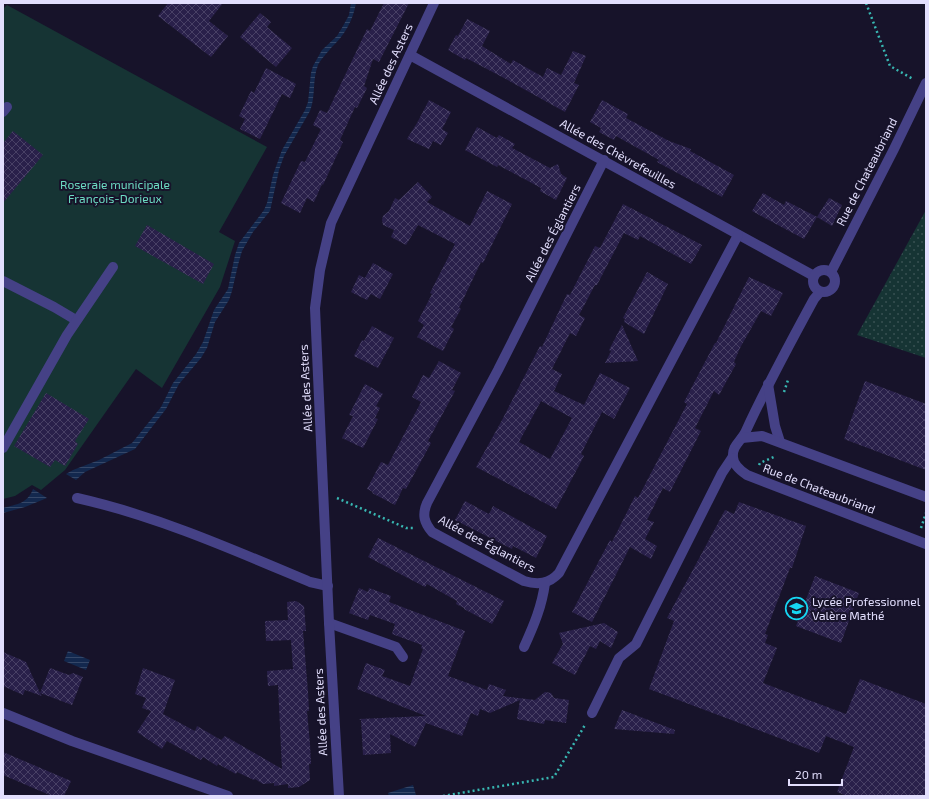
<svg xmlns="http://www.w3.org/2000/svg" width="929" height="799" viewBox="0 0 929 799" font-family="'Exo 2',sans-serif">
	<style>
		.grass { fill: url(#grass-dots) }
		.garden { fill: #163434 }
		.water { fill: url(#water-rules) }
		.building { fill: url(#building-cross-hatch); fill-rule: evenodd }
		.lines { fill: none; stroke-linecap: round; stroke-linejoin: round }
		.path { stroke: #38b7b2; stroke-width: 2.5; stroke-dasharray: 2 3; stroke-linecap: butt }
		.minor { stroke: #454186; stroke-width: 10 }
		.labels { text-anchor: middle; stroke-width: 4; stroke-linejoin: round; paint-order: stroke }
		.street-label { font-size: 12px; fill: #e2defd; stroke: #17132a }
		.park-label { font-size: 12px; fill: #6cdbc2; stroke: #17132a }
		.poi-label { font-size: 12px; fill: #e2defd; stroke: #17132a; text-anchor: start }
	</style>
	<defs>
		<pattern id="grass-dots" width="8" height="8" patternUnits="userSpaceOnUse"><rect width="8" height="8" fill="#163434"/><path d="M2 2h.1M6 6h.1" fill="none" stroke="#385152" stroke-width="1.8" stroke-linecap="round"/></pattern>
		<pattern id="water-rules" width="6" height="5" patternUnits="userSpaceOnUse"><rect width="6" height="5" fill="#13284e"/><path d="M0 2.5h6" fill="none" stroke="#354768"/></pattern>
		<pattern id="building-cross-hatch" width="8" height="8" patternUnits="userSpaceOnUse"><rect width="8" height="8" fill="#29204a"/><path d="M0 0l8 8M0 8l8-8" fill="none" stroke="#484065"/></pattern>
	</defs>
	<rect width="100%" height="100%" fill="#17132a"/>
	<path class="grass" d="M926 210V358L857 335Z"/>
	<path class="garden" d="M7 5 267 147 219 232 235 241 220 287 162 388 136 369 65 470 41 490 32 485 15 496 3 499V9Z"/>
	<g class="water">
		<path d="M351 3H356C353 21 344 36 331 48 327 53 321 59 318 65 312 80 316 96 310 111L284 156 279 170 270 211 253 232 242 251 238 265 232 291 229 300 215 322 207 348 201 358 179 384 166 409 135 449 85 472 76 480 66 474 73 470 99 460 132 443 161 407 173 383 196 354 203 342 214 310 228 289 235 255 239 243 264 210 267 203 273 175 282 150 305 110 308 102 311 73 313 66 322 50 337 36 343 26 349 15Z"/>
		<path d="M33 489 47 498 25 507 3 513V508C17 504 27 504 33 489Z"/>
		<path d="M68 651 90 660 86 670 64 661Z"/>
		<path d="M413 785 416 795 389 796 388 793Z"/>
	</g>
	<g class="building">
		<path d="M168 3H223L209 21 228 36 211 57 158 16Z"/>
		<path d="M384 3H409L379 62 373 59 364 86 367 88 357 108 355 107 340 140 343 142 323 185 322 184 314 202 307 198 300 213 281 203 301 161 305 162 321 129 313 125 320 110 327 113 367 29 370 31Z"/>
		<path d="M260 13 271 22 267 27 292 48 276 67 240 37Z"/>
		<path d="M467 19 490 31 482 46 511 64 513 60 543 77 547 68 561 75 573 51 586 56 574 83 579 85 565 112 504 78 466 58 465 60 448 50 456 35 458 36Z"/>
		<path d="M266 68 296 84 290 98 282 94 260 139 240 129 245 119 239 116 251 91 254 93Z"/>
		<path d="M429 100 451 112 442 129 448 133 441 145 433 141 429 149 407 139 417 123Z"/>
		<path d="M602 100 628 114 626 118 669 141 691 149 690 151 734 175 722 197 657 162 659 160 616 136 614 140 599 132 601 128 590 122Z"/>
		<path d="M477 127 497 138 499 135 515 144 512 148 550 168 558 164 561 174 567 178 556 200 540 191 541 188 498 165 497 167 465 150Z"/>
		<path d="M13 131 43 155 3 203V143Z"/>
		<path d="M418 182 432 197 427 202 470 226 487 191 512 204 483 263 481 262 459 308 461 309 451 327 454 329 443 351 417 337 424 325 418 321 432 294 430 293 455 244 418 225 406 245 391 237 394 230 383 225 382 220 383 216 389 211 395 198 399 200Z"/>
		<path d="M763 193 784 205 786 201 817 217 804 239 752 211Z"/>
		<path d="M829 198 842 205 832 226 817 217Z"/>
		<path d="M623 204 702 245 691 264 640 236 638 240 624 233 597 285H595L579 315 585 318 576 336 570 333 552 369 562 374 554 391 584 405 600 373 630 388 614 419 602 412 581 454 584 456 556 509 476 467 501 422 540 346 542 347 567 294 570 295 595 246 600 248ZM541 401 572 418 550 459 519 442Z"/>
		<path d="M147 225 214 264 203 284 135 246Z"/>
		<path d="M373 263 393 274 380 299 371 294 367 300 351 292 359 275 365 278Z"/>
		<path d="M647 272 668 284 644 334 624 322 625 319 623 318Z"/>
		<path d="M749 277 783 293 771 316 761 311 740 348 734 362 736 364 719 395 714 391 695 428 701 431 670 492 663 488 647 520 654 522 645 539 657 546 651 559 630 547 592 622 572 612 610 540 612 542 635 496 638 498 687 404 684 402 715 343H716Z"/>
		<path d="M622 325 638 361 605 363 611 351 609 350Z"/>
		<path d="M372 326 394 338 378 368 354 356 362 340 364 341Z"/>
		<path d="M439 361 461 373 452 390 455 391 428 441 431 443 406 489 403 488 395 505 372 493 373 492 367 489 381 462 388 465 421 402 412 397 423 375 429 378Z"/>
		<path d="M865 381 926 404V470L844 439Z"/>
		<path d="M365 384 383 394 376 406 380 408 375 418 378 419 363 448 342 438 353 416 349 415Z"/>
		<path d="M46 393 89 419 75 441 78 444 65 466 55 460 50 467 14 446Z"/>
		<path d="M465 501 489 514 493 506 547 536 536 558 513 546 512 549 455 520Z"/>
		<path d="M739 502 806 526 792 568H790L765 634 768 635 765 643 777 648 763 683 846 714 860 679 926 704V796H847L837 792 854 747 826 736 819 753 649 689 674 621 667 618 725 510 734 514Z"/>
		<path d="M378 538 504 601 492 624 464 609V608L456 604 457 601 427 584 425 587 368 557Z"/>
		<path d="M815 576 859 593 841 643 796 626Z"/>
		<path d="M359 588 368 592 369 588 391 596 389 602 465 631 448 676 487 690 489 684 506 690 503 696 535 700 536 699 545 692 551 693 554 698 569 700 566 723 545 720 544 724 517 719 520 700 490 713 480 709 478 716 471 713 462 736 426 723 415 747 390 734 391 753 363 755 361 720 359 719 426 716 357 689 366 663 385 670 382 676 410 686 423 649 421 648 422 645 392 634 395 624 370 615 368 620 349 613Z"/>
		<path d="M296 601 304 606 306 631H303L308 692 309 711H307L310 744 311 764H309L310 780 299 787 288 788V784L274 786V783L263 784 255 779 254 780 237 772 236 774 218 764 217 766 203 757 201 760 167 741 162 749 137 732 151 711 142 708 146 698 135 694 143 668 175 680 163 714 195 731 197 726 221 740 225 736 282 769 278 685 268 686 267 671 293 669 291 640 266 641 265 621 288 620 287 602Z"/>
		<path d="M604 623 618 632 611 648 600 641 596 649 590 646 575 675 552 663 563 644 559 633Z"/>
		<path d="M3 652 26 662 40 693 50 668 69 675 73 673 83 677 72 705 40 693 42 696 25 690 23 695 3 686Z"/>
		<path d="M622 710 675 730 674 734 614 729Z"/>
		<path d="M3 752 71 781 64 796H52L3 775Z"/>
	</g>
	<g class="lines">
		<g class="path">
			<path d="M866 3 890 66 913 79"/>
			<path d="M784 392 788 380"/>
			<path d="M759 465 760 463 776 456"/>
			<path d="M337 498 406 528H413"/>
			<path d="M921 528 926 513"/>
			<path d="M443 796 554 777 585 725"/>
		</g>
		<g class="minor">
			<path d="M410 55 814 276"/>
			<path d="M3 112 7 107"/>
			<path d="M604 160 498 370 427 503C422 515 424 522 432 532L524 581C538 585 549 584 559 573L738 235"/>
			<circle cx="824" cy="281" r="11"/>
			<path d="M831 272 894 149 926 83"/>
			<path d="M3 281 54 307 76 320"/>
			<path d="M820 292 814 299C790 343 766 387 745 433 740 442 732 446 733 457 733 465 741 471 747 475L926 544"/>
			<path d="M768 384 775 426 780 442"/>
			<path d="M742 438 762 436 926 497"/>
			<path d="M3 448 67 335 113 267"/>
			<path d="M77 498C157 516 234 550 310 582L328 586"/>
			<path d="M329 623 396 647 403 657"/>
			<path d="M524 647C534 625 542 606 545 583"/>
			<path d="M3 713 72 741 228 796"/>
			<path d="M592 713 619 658 636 644 722 473 732 458"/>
			<path d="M339 796 329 623 315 308 320 270 331 223 434 3"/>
		</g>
	</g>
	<defs>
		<symbol id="school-ring" viewBox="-11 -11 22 22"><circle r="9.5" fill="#17132a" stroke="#16d6f2" stroke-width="1.5"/><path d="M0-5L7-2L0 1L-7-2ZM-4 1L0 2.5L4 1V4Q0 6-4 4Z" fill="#16d6f2"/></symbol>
	</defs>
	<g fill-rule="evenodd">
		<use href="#school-ring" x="784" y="596" width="25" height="25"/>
	</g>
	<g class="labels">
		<g class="street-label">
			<text transform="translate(391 64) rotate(-65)" y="4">Allée des Asters</text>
			<text transform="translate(618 154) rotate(29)" y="4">Allée des Chèvrefeuilles</text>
			<text transform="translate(867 172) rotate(-63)" y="4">Rue de Chateaubriand</text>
			<text transform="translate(553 233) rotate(-63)" y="4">Allée des Églantiers</text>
			<text transform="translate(306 388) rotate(-93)" y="4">Allée des Asters</text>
			<text transform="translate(819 489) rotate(21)" y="4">Rue de Chateaubriand</text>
			<text transform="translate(487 544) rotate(28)" y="4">Allée des Églantiers</text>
			<text transform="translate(321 712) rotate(-93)" y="4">Allée des Asters</text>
		</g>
		<g class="park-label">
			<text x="115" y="189">Roseraie municipale<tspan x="115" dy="14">François-Dorieux</tspan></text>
		</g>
		<g class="poi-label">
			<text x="812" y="606">Lycée Professionnel<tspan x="812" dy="14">Valère Mathé</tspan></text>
		</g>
	</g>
	<rect width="929" height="799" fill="none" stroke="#e2defd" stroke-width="8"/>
	<path d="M789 779v6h53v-6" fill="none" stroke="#e2defd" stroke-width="2"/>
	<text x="795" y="779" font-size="12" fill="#e2defd" stroke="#17132a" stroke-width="3" paint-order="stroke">20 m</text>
</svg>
